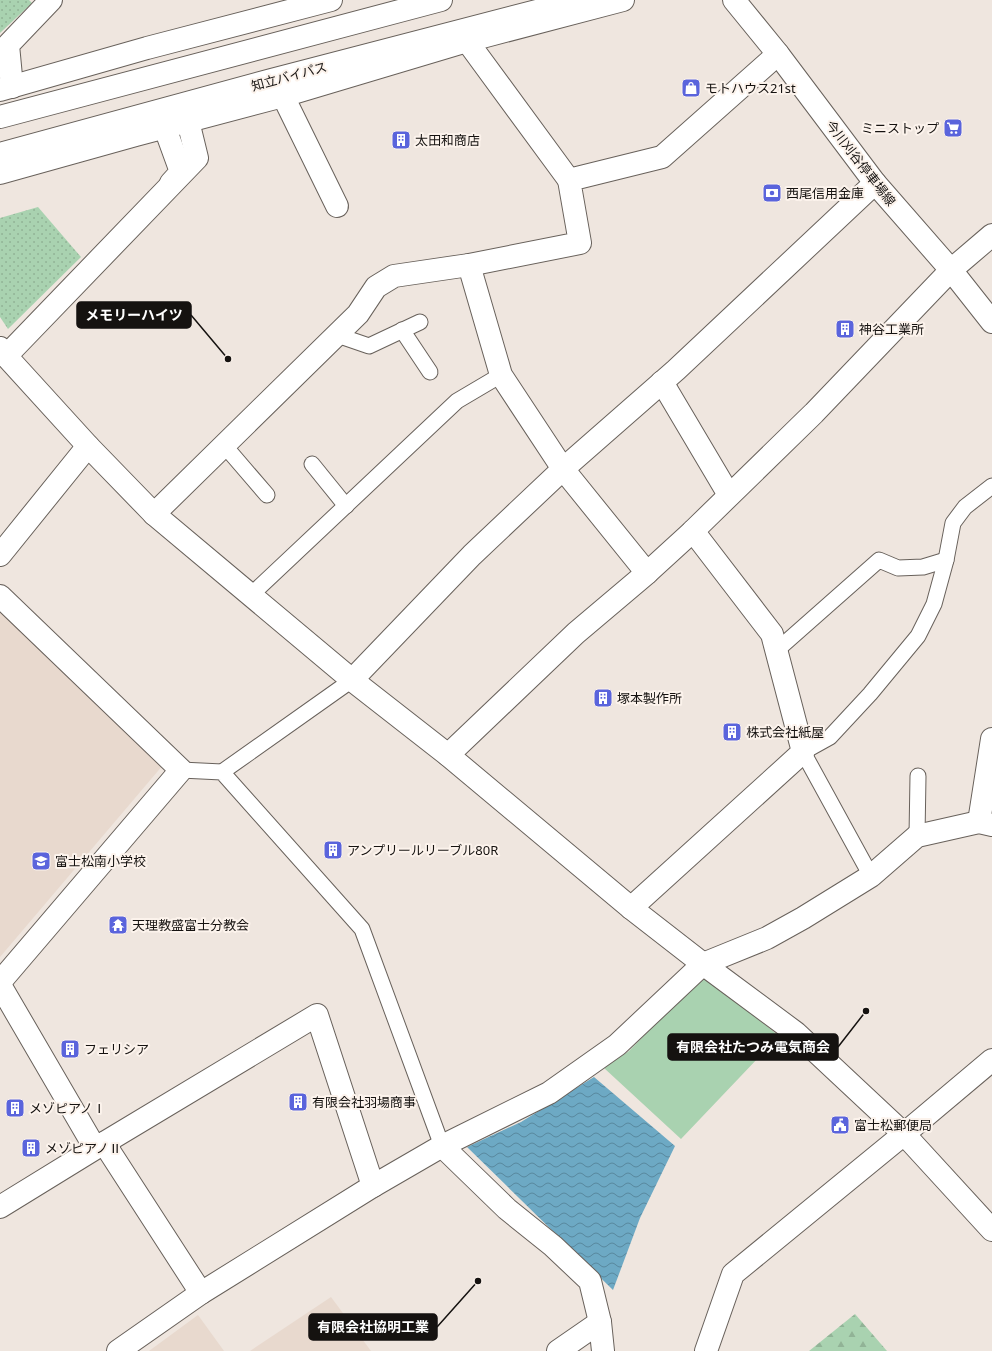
<svg xmlns="http://www.w3.org/2000/svg" width="992" height="1351" viewBox="0 0 992 1351" font-family="'Noto Sans','Noto Sans JP',sans-serif">
	<style>
		.built { fill: #e8d9ce }
		.grass { fill: url(#grass-dots) }
		.forest { fill: url(#forest-firs) }
		.park { fill: #a9d2b0 }
		.water { fill: url(#water-waves) }
		.lines { fill: none; stroke-linecap: round; stroke-linejoin: round }
		.service-casing { stroke: #68615b; stroke-width: 17 }
		.minor-casing { stroke: #68615b; stroke-width: 24 }
		.tertiary-casing { stroke: #68615b; stroke-width: 24 }
		.secondary-casing { stroke: #68615b; stroke-width: 24 }
		.trunk-casing { stroke: #68615b; stroke-width: 24 }
		.service { stroke: #fff; stroke-width: 15 }
		.minor { stroke: #fff; stroke-width: 22 }
		.tertiary { stroke: #fff; stroke-width: 22 }
		.secondary { stroke: #fff; stroke-width: 22 }
		.trunk { stroke: #fff; stroke-width: 22 }
		.labels { text-anchor: middle; stroke-width: 4; stroke-linejoin: round; paint-order: stroke }
		.street-label { font-size: 13px; fill: #151210; stroke: #fcf3ec }
		.poi-label { font-size: 13px; fill: #151210; stroke: #fcf3ec; text-anchor: start }
		.leader { fill: none; stroke: #151210; stroke-width: 1.5 }
		.callout-dot { fill: #151210; stroke: #fcf3ec; stroke-width: 1.5 }
		.callout { fill: #151210; stroke: #151210; stroke-width: 1.5 }
		.callout-label { font-size: 14px; text-anchor: middle; font-weight: bold; fill: #fff }
	</style>
	<defs>
		<pattern id="grass-dots" width="8" height="8" patternUnits="userSpaceOnUse"><rect width="8" height="8" fill="#a9d2b0"/><path d="M2 2h.1M6 6h.1" fill="none" stroke="#91b396" stroke-width="1.8" stroke-linecap="round"/></pattern>
		<pattern id="forest-firs" width="22" height="20" patternUnits="userSpaceOnUse"><rect width="22" height="20" fill="#a9d2b0"/><path d="M5 1l3.5 6h-7zM16 11l3.5 6h-7z" fill="#91b396"/></pattern>
		<pattern id="water-waves" width="16" height="10" patternUnits="userSpaceOnUse"><rect width="16" height="10" fill="#6da9c4"/><path d="M0 5q4-4 8 0t8 0" fill="none" stroke="#58889e"/></pattern>
	</defs>
	<rect width="100%" height="100%" fill="#efe6df"/>
	<g class="built">
		<path d="M0 608 163 765 0 957Z"/>
		<path d="M331 1297 371 1351H250Z"/>
		<path d="M198 1315 224 1351H149Z"/>
	</g>
	<g class="grass">
		<path d="M0 0H29L32 3 0 33Z"/>
		<path d="M38 207 81 257 8 329 0 317V218Z"/>
	</g>
	<path class="forest" d="M855 1314 887 1351H809Z"/>
	<path class="park" d="M703 975 779 1036 681 1139 604 1068 629 1051Z"/>
	<path class="water" d="M594 1077 675 1146 640 1218 613 1290 467 1147 521 1122Z"/>
	<g class="lines">
		<defs>
			<g id="service">
				<path d="M402 330 430 372"/>
				<path d="M337 335 369 346 420 322"/>
				<path d="M224 445 267 495"/>
				<path d="M312 464 346 506"/>
				<path d="M251 595 457 401 501 375"/>
				<path d="M776 651 879 560 898 568 923 567 946 560"/>
				<path d="M181 770 222 772 362 929 442 1146"/>
				<path d="M222 772 352 680"/>
				<path d="M917 836 918 776"/>
				<path d="M871 876 803 752 830 737 870 694 918 636 934 604 946 560 953 523 965 507 992 486"/>
			</g>
			<g id="minor">
				<path d="M467 41 569 180"/>
				<path d="M12 87 8 45 51 0"/>
				<path d="M0 90 147 48 331 0"/>
				<path d="M283 96 337 206"/>
				<path d="M165 128 181 172 171 183"/>
				<path d="M0 173 136 135 283 96 467 41 623 0"/>
				<path d="M469 265 501 375 563 469 647 573"/>
				<path d="M6 356 197 158 188 121"/>
				<path d="M662 382 729 495"/>
				<path d="M154 514 358 314 376 287 394 276 469 265 580 243 569 180 662 157 778 54"/>
				<path d="M0 555 88 446"/>
				<path d="M0 596 181 770 0 982"/>
				<path d="M352 680 472 555 563 469 676 370 875 183"/>
				<path d="M448 755 576 633 647 573 693 531 814 413 951 270 992 235"/>
				<path d="M979 822 992 739"/>
				<path d="M631 908 803 752 772 634 693 531"/>
				<path d="M703 964 796 1033 904 1134 992 1230"/>
				<path d="M0 985 95 1148"/>
				<path d="M104 1143 201 1293"/>
				<path d="M442 1146 507 1209 553 1246 590 1281 600 1322"/>
				<path d="M0 1207 104 1143 317 1015 373 1186"/>
				<path d="M118 1351 201 1293 373 1186 442 1146 549 1093 617 1045 703 964 767 938 803 918 871 876 917 836 979 822 992 825"/>
				<path d="M558 1351 600 1322 603 1351"/>
				<path d="M706 1351 733 1274 904 1134 992 1060"/>
			</g>
			<path id="tertiary" d="M0 348 6 356 88 446 154 514 352 680 448 755 631 908 703 964"/>
			<path id="secondary" d="M734 0 778 54 875 183 951 270 992 322"/>
			<g id="trunk">
				<path d="M0 117 441 0"/>
				<path d="M0 154 271 80 579 0"/>
			</g>
		</defs>
		<use href="#service" class="service-casing"/>
		<use href="#minor" class="minor-casing"/>
		<use href="#tertiary" class="tertiary-casing"/>
		<use href="#secondary" class="secondary-casing"/>
		<use href="#trunk" class="trunk-casing"/>
		<use href="#service" class="service"/>
		<use href="#minor" class="minor"/>
		<use href="#tertiary" class="tertiary"/>
		<use href="#secondary" class="secondary"/>
		<use href="#trunk" class="trunk"/>
	</g>
	<defs>
		<symbol id="shop-square" viewBox="-11 -11 22 22"><rect x="-9" y="-9" width="18" height="18" rx="4" fill="#5a64dc" stroke="#fcf3ec"/><path d="M-5-2.5h2.3a2.7 3.5 0 0 1 5.4 0H5L5.5 6h-11ZM-1.5-2.5h3a1.5 2.3 0 0 0-3 0Z" fill="#fff"/></symbol>
		<symbol id="supermarket-square" viewBox="-11 -11 22 22"><rect x="-9" y="-9" width="18" height="18" rx="4" fill="#5a64dc" stroke="#fcf3ec"/><path d="M-6-5.5h2.5l.6 2H6L4.5 2H-2.5L-4.4-4H-6ZM-1.5 3.2a1.3 1.3 0 1 0 .1 0ZM3 3.2a1.3 1.3 0 1 0 .1 0Z" fill="#fff"/></symbol>
		<symbol id="building-square" viewBox="-11 -11 22 22"><rect x="-9" y="-9" width="18" height="18" rx="4" fill="#5a64dc" stroke="#fcf3ec"/><path d="M-4-6H4V6H1V3H-1V6H-4ZM-2.5-4.3h1.7v1.8h-1.7ZM.8-4.3h1.7v1.8H.8ZM-2.5-1h1.7V.8h-1.7ZM.8-1h1.7V.8H.8Z" fill="#fff"/></symbol>
		<symbol id="bank-square" viewBox="-11 -11 22 22"><rect x="-9" y="-9" width="18" height="18" rx="4" fill="#5a64dc" stroke="#fcf3ec"/><path d="M-6-4H6V4H-6ZM0-2.3a2.3 2.3 0 1 0 0 4.6a2.3 2.3 0 1 0 0-4.6Z" fill="#fff"/></symbol>
		<symbol id="school-square" viewBox="-11 -11 22 22"><rect x="-9" y="-9" width="18" height="18" rx="4" fill="#5a64dc" stroke="#fcf3ec"/><path d="M0-5L7-2L0 1L-7-2ZM-4 1L0 2.5L4 1V4Q0 6-4 4Z" fill="#fff"/></symbol>
		<symbol id="temple-square" viewBox="-11 -11 22 22"><rect x="-9" y="-9" width="18" height="18" rx="4" fill="#5a64dc" stroke="#fcf3ec"/><path d="M0-6L5-2H3V0L6.5 2.5H4V6H1.5V3h-3V6H-4V2.5H-6.5L-3 0V-2H-5Z" fill="#fff"/></symbol>
		<symbol id="civic-square" viewBox="-11 -11 22 22"><rect x="-9" y="-9" width="18" height="18" rx="4" fill="#5a64dc" stroke="#fcf3ec"/><path d="M-.6-6.5H3V-4.5H.6V-3L4-1V1h2V6H-6V1h2V-1L-.6-3ZM-1.2 2.5V6h2.4V2.5Z" fill="#fff"/></symbol>
	</defs>
	<g fill-rule="evenodd">
		<use href="#shop-square" x="680" y="77" width="22" height="22"/>
		<use href="#supermarket-square" x="942" y="117" width="22" height="22"/>
		<use href="#building-square" x="390" y="129" width="22" height="22"/>
		<use href="#bank-square" x="761" y="182" width="22" height="22"/>
		<use href="#building-square" x="834" y="318" width="22" height="22"/>
		<use href="#building-square" x="592" y="687" width="22" height="22"/>
		<use href="#building-square" x="721" y="721" width="22" height="22"/>
		<use href="#building-square" x="322" y="839" width="22" height="22"/>
		<use href="#school-square" x="30" y="850" width="22" height="22"/>
		<use href="#temple-square" x="107" y="914" width="22" height="22"/>
		<use href="#building-square" x="59" y="1038" width="22" height="22"/>
		<use href="#building-square" x="287" y="1091" width="22" height="22"/>
		<use href="#building-square" x="4" y="1097" width="22" height="22"/>
		<use href="#civic-square" x="829" y="1114" width="22" height="22"/>
		<use href="#building-square" x="20" y="1137" width="22" height="22"/>
	</g>
	<g class="labels">
		<g class="street-label">
			<text transform="translate(289 76) rotate(-15)" y="5">知立バイパス</text>
			<text transform="translate(861 163) rotate(52)" y="5">今川刈谷停車場線</text>
		</g>
		<g class="poi-label">
			<text x="705" y="93">モトハウス21st</text>
			<text x="939" y="133" text-anchor="end">ミニストップ</text>
			<text x="415" y="145">太田和商店</text>
			<text x="786" y="198">西尾信用金庫</text>
			<text x="859" y="334">神谷工業所</text>
			<text x="617" y="703">塚本製作所</text>
			<text x="746" y="737">株式会社紙屋</text>
			<text x="347" y="855">アンプリールリーブル80R</text>
			<text x="55" y="866">富士松南小学校</text>
			<text x="132" y="930">天理教盛富士分教会</text>
			<text x="84" y="1054">フェリシア</text>
			<text x="312" y="1107">有限会社羽場商事</text>
			<text x="29" y="1113">メゾピアノⅠ</text>
			<text x="854" y="1130">富士松郵便局</text>
			<text x="45" y="1153">メゾピアノⅡ</text>
		</g>
	</g>
	<path class="leader" d="M228 359L191 315M866 1011L838 1047M478 1281L437 1327"/>
	<g class="callout-dot">
		<circle cx="228" cy="359" r="4"/>
		<circle cx="866" cy="1011" r="4"/>
		<circle cx="478" cy="1281" r="4"/>
	</g>
	<g class="callout">
		<rect x="77" y="302" width="114" height="26" rx="4"/>
		<rect x="668" y="1034" width="170" height="26" rx="4"/>
		<rect x="309" y="1314" width="128" height="26" rx="4"/>
	</g>
	<g class="callout-label">
		<text x="134" y="320">メモリーハイツ</text>
		<text x="753" y="1052">有限会社たつみ電気商会</text>
		<text x="373" y="1332">有限会社協明工業</text>
	</g>
</svg>
